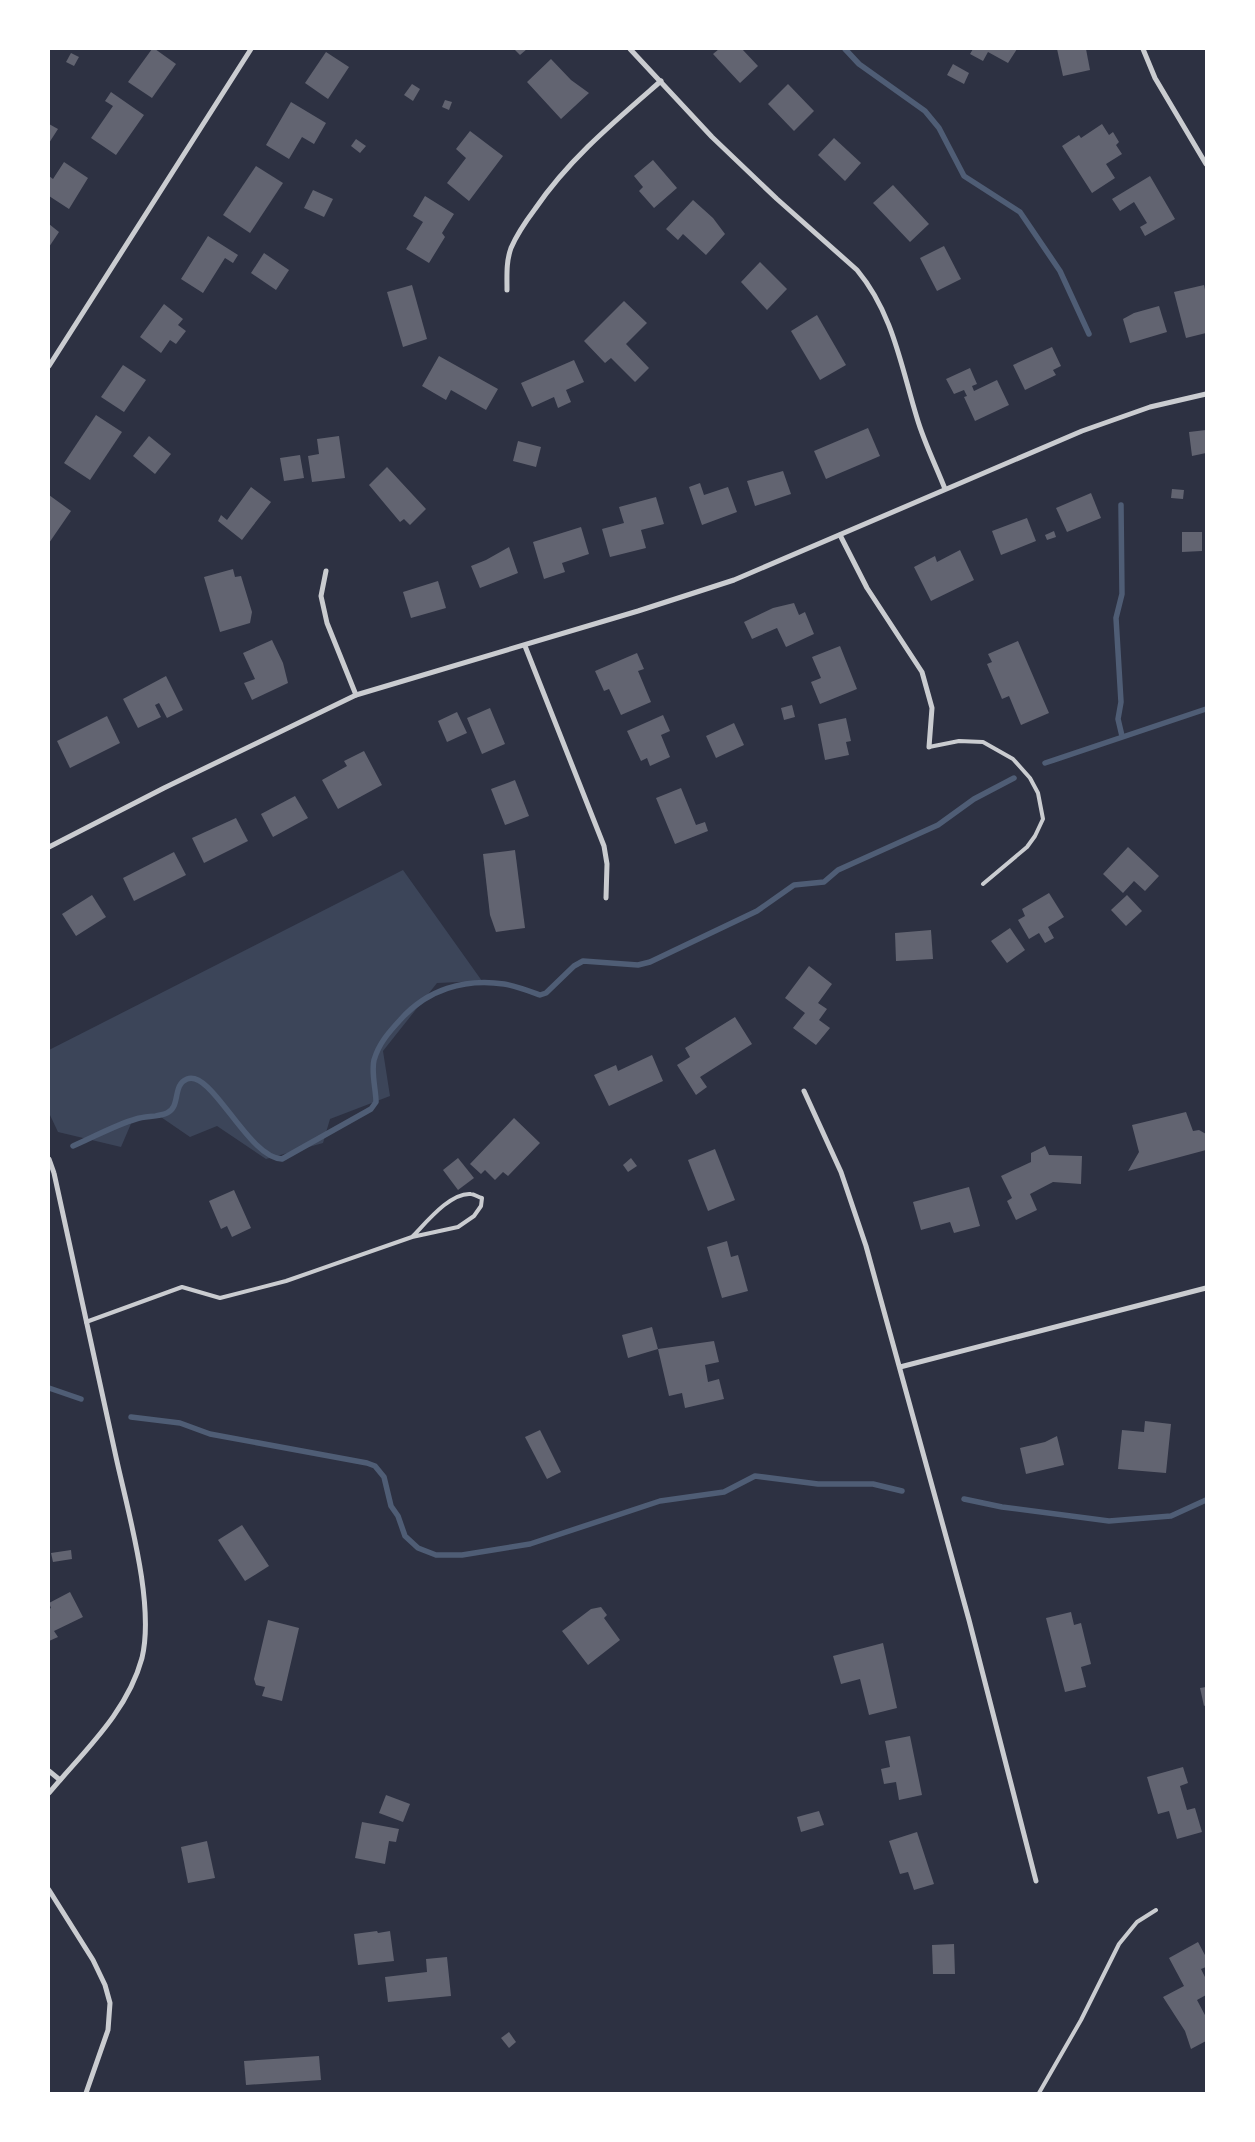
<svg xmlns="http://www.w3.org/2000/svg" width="1255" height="2142" viewBox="0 0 1255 2142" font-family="Rubik,sans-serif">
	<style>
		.green { fill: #3c4559 }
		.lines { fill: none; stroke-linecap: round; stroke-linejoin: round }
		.stream { stroke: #4f5d75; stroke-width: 5.5 }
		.building { fill: #626471 }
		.service { stroke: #caccd0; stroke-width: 4 }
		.minor { stroke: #caccd0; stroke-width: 5 }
	</style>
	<rect width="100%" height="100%" fill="#2d3142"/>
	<path class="green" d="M403 870 482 981 437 983 383 1051 390 1096 330 1119 323 1143 266 1159 217 1126 190 1137 155 1113 133 1119 121 1147 58 1132 49 1113V1050Z"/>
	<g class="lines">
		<g class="stream">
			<path d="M845 49 859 64 925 111 939 128 964 176 1020 212 1060 271 1089 334"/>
			<path d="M1121 505 1122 594 1116 618 1121 702 1118 719 1122 736"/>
			<path d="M1045 763 1206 709"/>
			<path d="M73 1146C94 1137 115 1125 136 1119 146 1116 158 1117 167 1113 181 1107 172 1085 187 1079 212 1069 247 1157 282 1159L371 1109 376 1102C376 1090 371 1072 374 1060 379 1043 389 1032 401 1019 427 990 464 978 504 984 516 986 529 991 540 995L546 993 574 966 583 961 638 965 650 962 757 911 794 885 824 882 838 870 938 825 974 799 1014 778"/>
			<path d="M49 1388 81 1399"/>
			<path d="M131 1417 180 1423 210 1434 367 1463 375 1466 384 1477 391 1506 398 1516 405 1536 418 1548 436 1555H462L530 1544 660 1501 724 1492 755 1476 818 1484H873L902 1491"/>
			<path d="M964 1499 1002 1507 1109 1521 1171 1516 1206 1500"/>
		</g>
	</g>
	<g class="building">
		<path d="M152 49H155L176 64 152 98 128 82Z"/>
		<path d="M514 49H527L520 55Z"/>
		<path d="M719 49H742L758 66 740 83 713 54Z"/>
		<path d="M973 49H1017L1008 63 988 52 983 61 970 54Z"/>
		<path d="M1057 49H1086L1090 70 1063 76Z"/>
		<path d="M326 52 349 67 328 99 305 83Z"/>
		<path d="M71 53 79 57 74 66 66 62Z"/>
		<path d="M551 59 571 80 589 93 561 119 527 82Z"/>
		<path d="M953 64 969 73 964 84 947 75Z"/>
		<path d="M412 84 420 89 413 101 404 95Z"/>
		<path d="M788 84 814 111 794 131 768 104Z"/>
		<path d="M111 92 144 115 116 155 91 138 113 106 105 101Z"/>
		<path d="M445 100 452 102 449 110 442 107Z"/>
		<path d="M291 102 326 123 314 144 302 137 289 159 266 145Z"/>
		<path d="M49 124 58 129 49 143Z"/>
		<path d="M1102 124 1109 135 1113 132 1119 142 1116 145 1122 154 1106 164 1115 178 1092 193 1062 146 1079 135 1081 138Z"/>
		<path d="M470 131 503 156 469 201 447 183 466 158 456 149Z"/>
		<path d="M834 138 861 163 845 181 818 155Z"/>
		<path d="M356 139 366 146 360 153 351 146Z"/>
		<path d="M653 160 677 188 654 208 639 191 643 187 634 176Z"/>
		<path d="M64 162 88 178 69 209 49 196V176L53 179Z"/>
		<path d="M256 166 283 183 250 233 223 215Z"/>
		<path d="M1150 176 1175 219 1145 236 1140 227 1147 223 1134 202 1120 211 1112 199Z"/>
		<path d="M893 185 929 224 910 242 873 203Z"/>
		<path d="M313 190 333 199 324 217 304 208Z"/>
		<path d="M425 196 454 214 442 233 445 237 429 263 406 249 423 222 413 216Z"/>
		<path d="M693 200 713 218 725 234 706 255 683 234 678 240 666 229Z"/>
		<path d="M49 224 59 232 49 247Z"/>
		<path d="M208 236 238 255 233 263 225 258 203 293 181 279Z"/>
		<path d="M944 246 961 279 937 291 920 258Z"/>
		<path d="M264 253 289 270 276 290 251 273Z"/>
		<path d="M760 262 787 289 767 310 741 282Z"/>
		<path d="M412 285 427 339 403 347 387 292Z"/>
		<path d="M1204 285 1206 294V333L1186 338 1174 292Z"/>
		<path d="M624 301 647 323 626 344 649 368 635 382 611 358 605 363 584 341Z"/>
		<path d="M164 304 183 319 178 325 186 331 176 344 170 340 161 353 140 337Z"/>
		<path d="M1159 306 1167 332 1130 343 1123 319 1134 313Z"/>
		<path d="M817 315 846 365 820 380 791 331Z"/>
		<path d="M1052 347 1061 366 1053 370 1056 375 1025 390 1013 365Z"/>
		<path d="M439 356 498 389 486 410 451 390 446 400 422 386Z"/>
		<path d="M574 360 584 382 566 390 571 402 558 408 554 397 532 407 521 383Z"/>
		<path d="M123 365 146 380 124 412 101 397Z"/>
		<path d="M970 368 977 384 972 386 974 391 997 380 1009 405 975 421 964 397 967 396 964 390 954 394 946 379Z"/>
		<path d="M96 415 122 432 90 480 64 463Z"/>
		<path d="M868 428 880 456 826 479 814 451Z"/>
		<path d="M1206 430V453L1192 456 1189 432Z"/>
		<path d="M149 436 171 454 155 474 133 456Z"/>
		<path d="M339 436 345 478 312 482 308 456 319 454 317 439Z"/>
		<path d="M518 441 541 447 536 467 513 461Z"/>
		<path d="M300 455 304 478 284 481 280 458Z"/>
		<path d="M387 467 426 509 410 525 404 519 400 522 369 485Z"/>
		<path d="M783 471 791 494 755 506 747 481Z"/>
		<path d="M700 483 704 495 728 487 737 512 702 525 689 487Z"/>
		<path d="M251 487 271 502 242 540 218 521 221 515 227 520Z"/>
		<path d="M1172 489 1184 490 1183 499 1171 498Z"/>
		<path d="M1091 493 1101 518 1067 532 1056 508Z"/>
		<path d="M49 495 71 511 49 543Z"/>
		<path d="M656 497 664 524 641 530 646 548 610 557 602 529 624 523 619 507Z"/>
		<path d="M1027 518 1036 541 1001 555 992 531Z"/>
		<path d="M581 527 589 554 562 563 565 572 544 579 533 542Z"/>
		<path d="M1054 531 1056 537 1047 540 1045 535Z"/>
		<path d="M1182 532H1202V551L1182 552Z"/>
		<path d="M509 547 518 573 480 588 471 566 486 560Z"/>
		<path d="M960 550 974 580 931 601 914 567 935 556 937 562Z"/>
		<path d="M233 569 235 577 241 576 252 612 250 623 220 632 204 577Z"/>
		<path d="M438 581 446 608 411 618 403 592Z"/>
		<path d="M794 603 799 615 805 612 814 634 786 647 777 628 752 639 744 622 773 608Z"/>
		<path d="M272 640 283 663 288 683 252 700 244 683 255 679 243 653Z"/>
		<path d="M1018 641 1049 713 1021 725 1009 696 1002 699 987 664 992 662 988 654Z"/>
		<path d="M840 646 857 689 820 704 811 682 821 678 812 657Z"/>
		<path d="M637 653 644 669 638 671 651 702 621 715 609 689 604 691 595 671Z"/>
		<path d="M166 676 183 710 167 718 159 703 155 705 161 717 138 728 123 699Z"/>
		<path d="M792 705 795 717 784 720 781 708Z"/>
		<path d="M490 708 505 744 482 754 467 718Z"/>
		<path d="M457 712 467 733 447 742 438 721Z"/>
		<path d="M663 715 670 731 661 735 670 757 650 766 647 758 641 761 627 731Z"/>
		<path d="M107 716 120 743 70 768 57 741Z"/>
		<path d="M846 718 851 741 846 742 849 755 825 760 818 724Z"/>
		<path d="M734 723 744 745 716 758 706 736Z"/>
		<path d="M364 751 382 785 338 809 322 780 347 766 344 761Z"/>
		<path d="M515 780 529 816 505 825 491 789Z"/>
		<path d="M681 788 696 825 705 822 708 831 675 844 656 798Z"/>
		<path d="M295 796 308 818 273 837 261 814Z"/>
		<path d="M236 818 248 841 204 863 192 838Z"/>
		<path d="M1128 847 1159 876 1145 891 1134 881 1123 893 1103 874Z"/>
		<path d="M515 850 525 928 496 932 490 915 483 854Z"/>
		<path d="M174 852 186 875 134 901 123 878Z"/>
		<path d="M1049 893 1064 917 1048 927 1054 938 1045 943 1039 933 1029 939 1018 920 1025 916 1022 909Z"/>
		<path d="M92 895 106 917 76 936 62 914Z"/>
		<path d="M1127 895 1142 911 1126 926 1111 910Z"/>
		<path d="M1010 928 1025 950 1007 963 991 941Z"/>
		<path d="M931 930 933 959 896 961 895 933Z"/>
		<path d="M809 966 832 984 818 1003 827 1009 819 1020 830 1028 816 1045 793 1028 805 1013 785 998Z"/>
		<path d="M735 1017 752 1044 700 1077 707 1087 696 1095 677 1065 690 1057 685 1048Z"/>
		<path d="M652 1055 663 1081 609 1106 594 1075 616 1065 618 1071Z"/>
		<path d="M1186 1112 1193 1131 1199 1130 1206 1134V1150L1128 1171 1139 1152 1132 1125Z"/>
		<path d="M514 1118 540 1143 508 1176 503 1172 495 1180 485 1170 481 1174 470 1164Z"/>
		<path d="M1045 1146 1049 1155 1082 1156 1081 1184 1053 1182 1030 1194 1037 1210 1016 1220 1007 1201 1012 1198 1001 1176 1031 1162V1153Z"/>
		<path d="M715 1149 735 1200 708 1211 688 1160Z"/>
		<path d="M458 1158 474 1178 458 1190 443 1170Z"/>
		<path d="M631 1158 637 1166 628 1172 623 1165Z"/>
		<path d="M969 1187 980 1226 954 1233 950 1222 921 1230 913 1202Z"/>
		<path d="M234 1190 251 1228 232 1237 227 1226 221 1229 209 1201Z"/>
		<path d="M727 1241 731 1257 738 1255 748 1291 722 1298 707 1247Z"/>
		<path d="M652 1327 658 1349 628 1358 622 1335Z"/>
		<path d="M714 1341 719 1362 705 1365 708 1382 719 1379 724 1399 685 1408 682 1393 669 1396 658 1349Z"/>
		<path d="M1145 1421 1171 1424 1166 1473 1118 1469 1122 1430 1144 1432Z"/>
		<path d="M540 1430 561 1472 547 1479 525 1437Z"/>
		<path d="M1057 1436 1064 1465 1026 1474 1020 1448 1045 1442Z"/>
		<path d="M242 1525 269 1566 245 1581 218 1540Z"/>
		<path d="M71 1550 72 1559 53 1562 51 1553Z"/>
		<path d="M70 1592 83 1617 54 1631 58 1637 49 1641V1609L51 1608 49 1603Z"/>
		<path d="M601 1607 607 1615 604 1618 620 1640 588 1665 562 1631 591 1609Z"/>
		<path d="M1071 1612 1074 1625 1081 1623 1091 1664 1081 1667 1086 1687 1065 1692 1046 1618Z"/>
		<path d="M268 1620 299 1628 282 1701 262 1696 265 1687 256 1685 254 1679Z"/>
		<path d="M883 1643 897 1708 869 1715 860 1679 841 1684 833 1656Z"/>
		<path d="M1206 1687V1705L1204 1706 1200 1688Z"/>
		<path d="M910 1736 922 1795 899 1800 896 1782 884 1784 881 1769 890 1767 885 1741Z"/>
		<path d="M1183 1767 1188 1783 1180 1786 1187 1810 1195 1808 1202 1832 1177 1839 1169 1811 1158 1814 1147 1777Z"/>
		<path d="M386 1795 410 1804 403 1822 379 1813Z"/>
		<path d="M819 1811 824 1825 801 1832 797 1817Z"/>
		<path d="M362 1822 399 1829 396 1842 389 1841 385 1864 355 1858Z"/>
		<path d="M917 1832 934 1884 914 1890 908 1872 900 1874 889 1841Z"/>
		<path d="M207 1841 215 1878 188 1883 181 1847Z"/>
		<path d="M377 1931 378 1933 390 1931 394 1961 358 1965 354 1934Z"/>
		<path d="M1198 1942 1206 1957V1967L1201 1969 1206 1979V1995L1197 2000 1206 2017V2041L1191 2049 1185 2031 1163 1997 1184 1986 1169 1958Z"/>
		<path d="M954 1944 955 1974H933L932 1945Z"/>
		<path d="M447 1957 451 1996 388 2002 385 1977 427 1972 426 1959Z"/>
		<path d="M509 2032 516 2042 509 2048 501 2038Z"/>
		<path d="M319 2056 321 2080 246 2085 244 2061Z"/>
	</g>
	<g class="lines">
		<g class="service">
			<path d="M929 747 959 741 983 742 1013 759 1030 778 1038 793 1043 819 1035 836 1027 847 983 884"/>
			<path d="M86 1322 182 1287 220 1298 286 1281 412 1237 458 1227 474 1216 481 1206 482 1198C478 1197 474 1194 471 1194 450 1192 425 1224 412 1237"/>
			<path d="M1039 2093 1081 2020 1119 1944 1137 1922 1156 1910"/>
		</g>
		<g class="minor">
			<path d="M630 49 712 137 777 199 857 270C893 313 901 366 917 418 924 442 936 466 945 489"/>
			<path d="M1143 49 1155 78 1206 164"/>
			<path d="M507 290C507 275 506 262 511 248 517 234 526 221 535 209 569 159 615 121 661 81"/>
			<path d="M49 366 251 49"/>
			<path d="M840 535 867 588 922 672 932 708 929 747"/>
			<path d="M326 571 321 596 327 623 356 695"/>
			<path d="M525 646 604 846 607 864 606 898"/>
			<path d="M49 847 164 788 356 695 638 611 734 580 1082 431 1150 407 1206 394"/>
			<path d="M804 1091 841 1172 866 1246 969 1620 1036 1881"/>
			<path d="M49 1159 54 1173C75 1268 96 1363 116 1457 128 1512 155 1604 142 1658 127 1713 84 1751 49 1793"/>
			<path d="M900 1367 1206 1288"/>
			<path d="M49 1771 60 1780"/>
			<path d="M49 1890 93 1960 105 1985 110 2003 108 2030 86 2093"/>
		</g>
	</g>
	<rect width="1255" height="2142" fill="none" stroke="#ffffff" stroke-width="100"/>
</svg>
